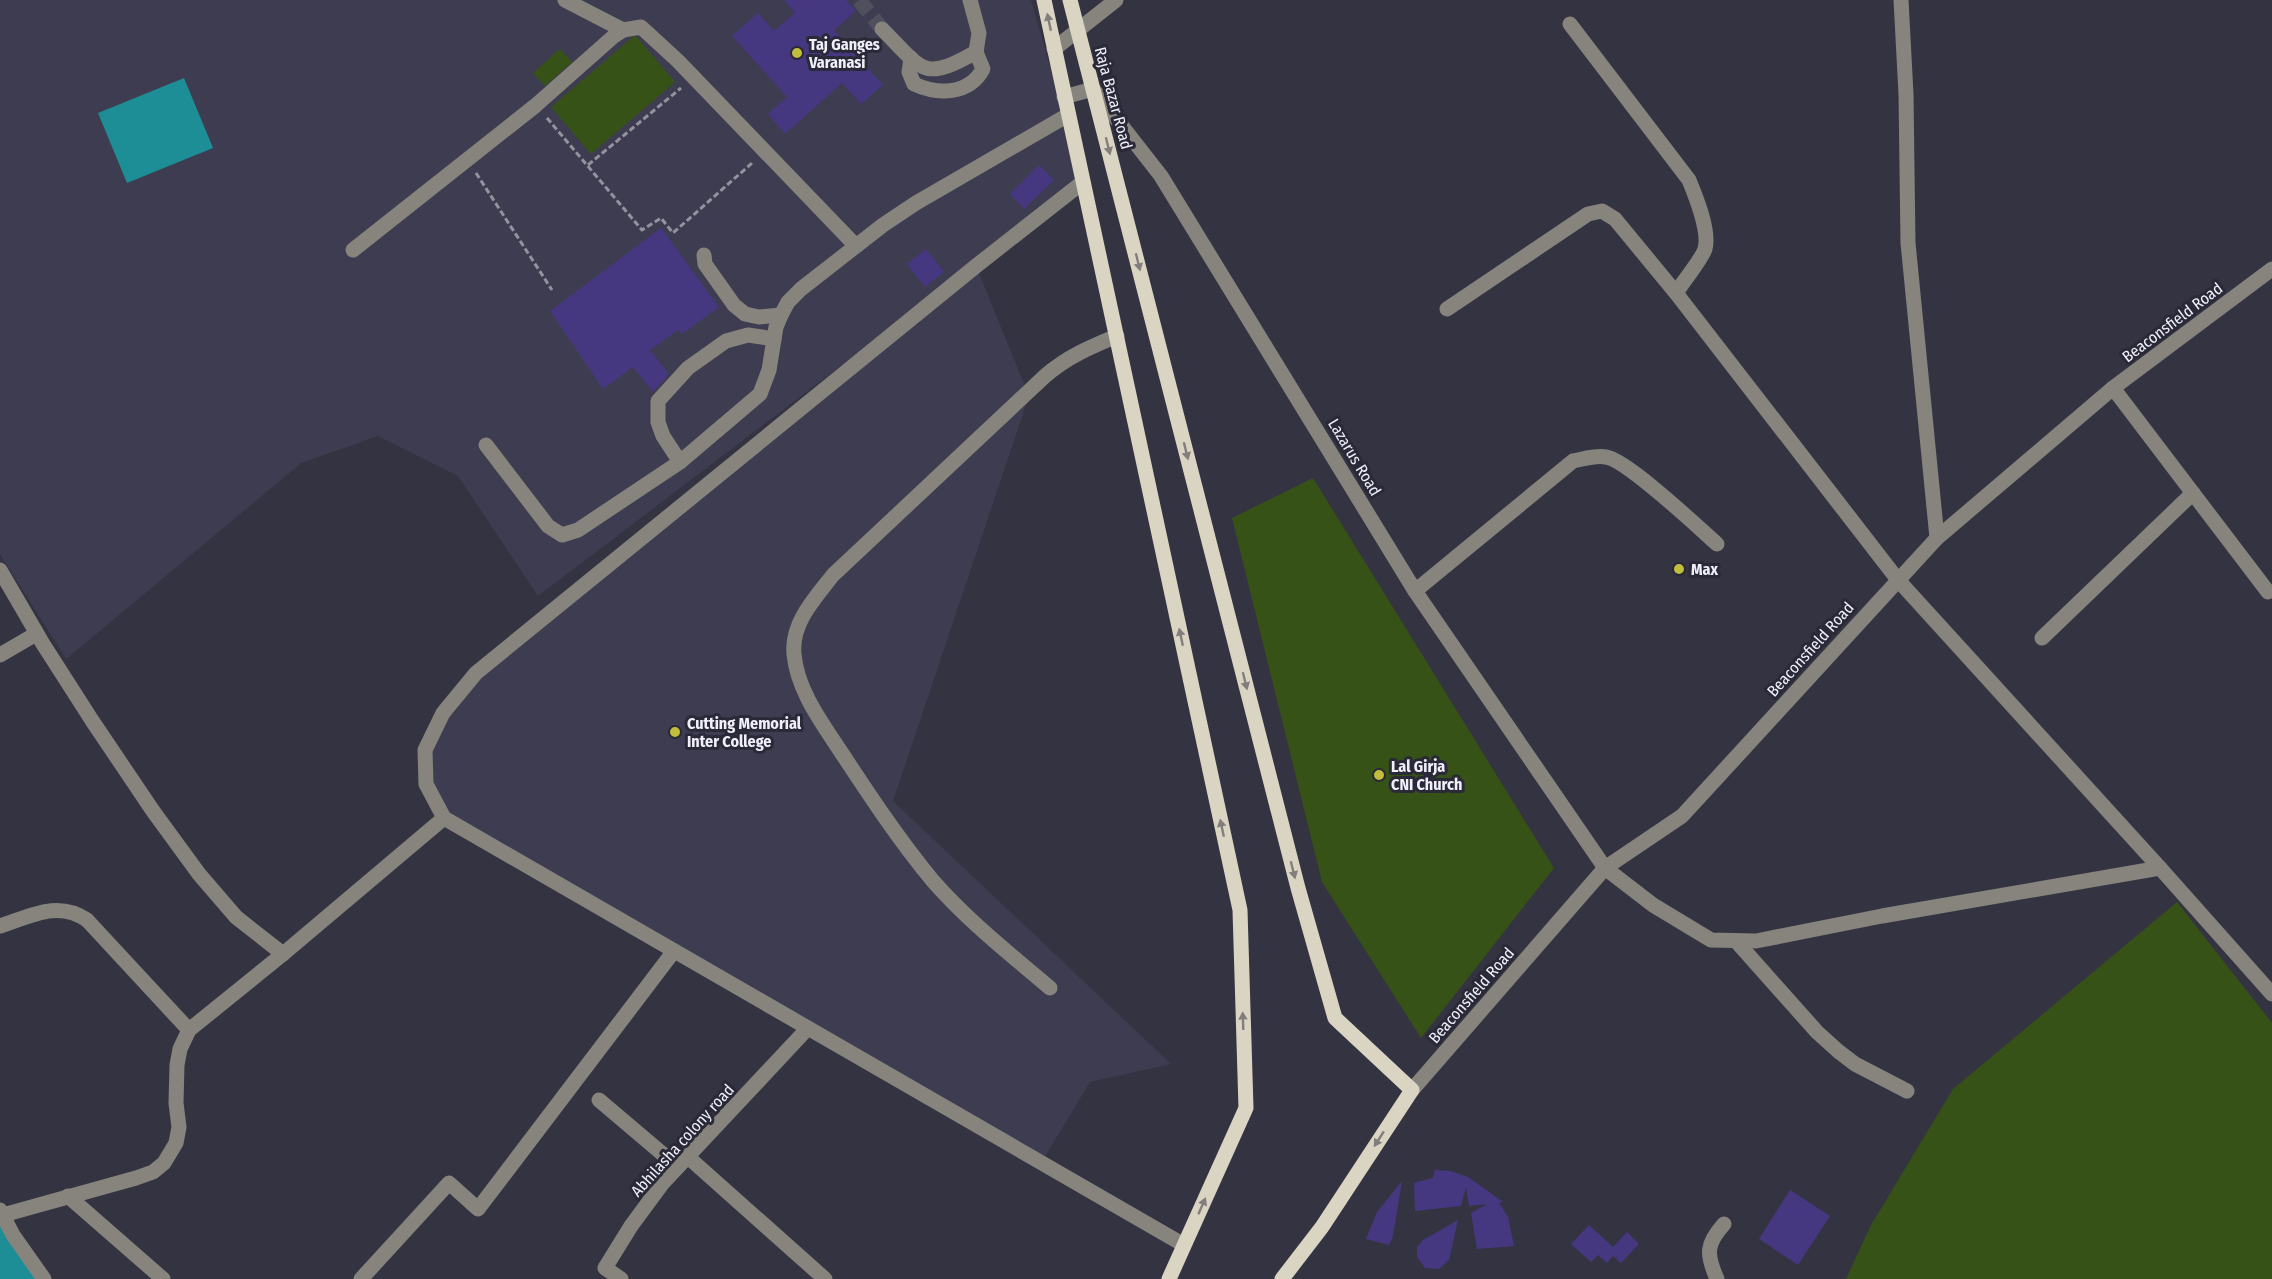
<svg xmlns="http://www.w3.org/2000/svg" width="2272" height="1279" viewBox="0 0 2272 1279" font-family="'Fira Sans Condensed',sans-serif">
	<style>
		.built { fill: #3e3c51 }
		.green { fill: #365216 }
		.water { fill: #1d8e96 }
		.building { fill: #463880 }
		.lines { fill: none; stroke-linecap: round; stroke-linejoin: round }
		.minor-tunnel { stroke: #504f5e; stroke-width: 15; stroke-dasharray: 15 8; stroke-linecap: butt }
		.path { stroke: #93929e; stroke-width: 3; stroke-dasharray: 6 3; stroke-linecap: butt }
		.minor { stroke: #87847d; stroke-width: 15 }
		.major { stroke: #dad4c3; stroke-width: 15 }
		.oneway { fill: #827e7e }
		.poi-dot { fill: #c3bd3e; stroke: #2a2938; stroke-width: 2 }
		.labels { text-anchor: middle; stroke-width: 6; stroke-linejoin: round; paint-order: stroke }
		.poi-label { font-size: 16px; font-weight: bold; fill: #f1f0fa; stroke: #2a2938; text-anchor: start }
		.street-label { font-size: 16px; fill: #f1f0fa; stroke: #2a2938 }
	</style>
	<rect width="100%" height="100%" fill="#343342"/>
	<g class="built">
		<path d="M0 0H1031L1083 182 538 596 458 476 378 436 301 463 66 659 0 554Z"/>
		<path d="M976 266 1029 396 893 801 1171 1064 1090 1082 1041 1163 444 818 426 784 425 750 476 673Z"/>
	</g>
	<g class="green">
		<path d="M635 35 675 82 591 154 551 107Z"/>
		<path d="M560 49 572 62 545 86 533 73Z"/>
		<path d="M1313 478 1554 868 1421 1038 1322 882 1232 518Z"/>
		<path d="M2177 902 2272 1023V1279H1846L1871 1225 1953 1089Z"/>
	</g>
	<g class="water">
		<path d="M184 78 213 148 127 183 98 113Z"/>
		<path d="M0 1218 50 1279H0Z"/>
	</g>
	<g class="building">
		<path d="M784 0H846L856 11 834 30 883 85 861 104 842 83 785 134 768 114 787 97 732 36 758 13 774 31 795 13Z"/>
		<path d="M1039 165 1054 180 1024 209 1010 194Z"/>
		<path d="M661 228 719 307 682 334 678 330 650 350 669 374 653 392 633 367 603 389 550 311Z"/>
		<path d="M926 249 944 272 925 287 907 264Z"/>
		<path d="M1435 1170 1450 1171 1468 1177 1503 1202 1499 1203 1508 1217 1514 1246 1477 1249 1471 1213 1487 1204 1469 1206 1466 1187 1461 1206 1415 1211 1414 1183 1433 1178Z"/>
		<path d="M1402 1181 1393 1236 1389 1245 1366 1239 1377 1212Z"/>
		<path d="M1790 1190 1830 1216 1798 1265 1759 1239Z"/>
		<path d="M1458 1220 1449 1260 1439 1269 1425 1268 1417 1257V1247L1423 1240Z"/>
		<path d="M1589 1225 1613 1247 1627 1232 1639 1244 1621 1263 1613 1256 1607 1263 1598 1255 1591 1262 1571 1244Z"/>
	</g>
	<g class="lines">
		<path class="minor-tunnel" d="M859 0 882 29"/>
		<g class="path">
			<path d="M547 118 642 230 661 218 673 233 752 163"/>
			<path d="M588 165 681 88"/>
			<path d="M476 173 552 290"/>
		</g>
		<g class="minor">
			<path d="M565 0 623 30 641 27 678 61 856 246"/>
			<path d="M1901 0 1906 94 1908 243 1937 538"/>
			<path d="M1570 24 1689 180C1696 197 1710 231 1705 249 1702 259 1682 283 1676 293"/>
			<path d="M882 29C922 69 922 83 976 52L979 33 970 0"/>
			<path d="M1054 49 1116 0"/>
			<path d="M911 58 909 72 914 84C938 95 969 95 983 69L976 52"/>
			<path d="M1064 97 1093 89 1161 176 1415 591 1605 868 1653 905 1711 940 1756 941 1882 916 2160 868"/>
			<path d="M1083 182 976 266 476 673 443 713 425 750 426 784 444 818 1184 1245"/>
			<path d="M353 250 535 106 614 36 623 30"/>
			<path d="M704 255 705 264 734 305 745 314 759 317 781 315"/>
			<path d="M1447 309 1588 214 1602 211 1615 219 1676 293 1898 580 2160 868 2272 994"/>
			<path d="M2113 388 2268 592"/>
			<path d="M486 445 548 526 562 535 578 530 680 462 760 394 769 370 776 327 781 315 788 302 801 289 883 225 916 203 1068 115"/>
			<path d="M680 462 663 436 658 422V401L688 368 726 341 748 335 774 339"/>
			<path d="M0 570 43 644 93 722 153 811 199 874 236 917 283 954"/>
			<path d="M1415 591 1573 461C1584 459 1595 455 1606 457 1627 460 1698 527 1717 544"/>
			<path d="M2042 638 2193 493"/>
			<path d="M0 655 36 634"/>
			<path d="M0 926C31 916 58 900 87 920L189 1030"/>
			<path d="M1736 941 1817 1032 1838 1051 1855 1064 1907 1091"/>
			<path d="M1050 988C1010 954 968 921 933 881 899 840 870 796 841 752 822 723 797 690 794 654 791 623 815 598 833 575L1045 376C1067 357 1090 347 1117 336"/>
			<path d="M1412 1090 1605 868 1682 816 1937 538 2113 388 2272 269"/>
			<path d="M599 1100 678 1167"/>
			<path d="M688 1157 825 1279"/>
			<path d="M68 1196 163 1279"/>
			<path d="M0 1210 13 1235 44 1279"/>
			<path d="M3 1215 136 1178 153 1172 164 1163 176 1143 179 1127 176 1103 177 1065 180 1049 189 1030 283 954 444 818"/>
			<path d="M361 1279 449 1183 478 1209 674 951"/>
			<path d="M621 1279 605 1268 631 1226 662 1184 808 1028"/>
			<path d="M1717 1279C1706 1254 1706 1244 1724 1224"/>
		</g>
		<g class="major">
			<path d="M1044 0 1240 910 1246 1108 1169 1279"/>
			<path d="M1070 0 1298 888 1335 1018 1412 1090 1322 1227 1282 1279"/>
		</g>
	</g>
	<defs><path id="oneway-solid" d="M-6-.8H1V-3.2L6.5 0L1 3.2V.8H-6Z" transform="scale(1.5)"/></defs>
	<g class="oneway">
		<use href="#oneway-solid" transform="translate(1049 22) rotate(-102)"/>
		<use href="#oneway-solid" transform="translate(1108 146) rotate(76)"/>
		<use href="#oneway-solid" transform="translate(1138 262) rotate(76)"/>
		<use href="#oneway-solid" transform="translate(1186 451) rotate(76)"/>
		<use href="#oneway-solid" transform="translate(1181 637) rotate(-102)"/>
		<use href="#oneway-solid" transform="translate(1245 681) rotate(76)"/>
		<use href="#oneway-solid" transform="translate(1222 828) rotate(-102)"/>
		<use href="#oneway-solid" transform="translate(1293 870) rotate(76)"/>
		<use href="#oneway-solid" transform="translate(1243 1021) rotate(-92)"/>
		<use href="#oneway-solid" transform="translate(1379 1139) rotate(123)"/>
		<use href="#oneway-solid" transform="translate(1202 1206) rotate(-66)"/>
	</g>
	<g class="poi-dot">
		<circle cx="797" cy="53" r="6"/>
		<circle cx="1679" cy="569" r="6"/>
		<circle cx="675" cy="732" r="6"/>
		<circle cx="1379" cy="775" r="6"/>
	</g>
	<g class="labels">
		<g class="poi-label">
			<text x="809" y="50">Taj Ganges<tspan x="809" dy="18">Varanasi</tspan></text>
			<text x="1691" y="575">Max</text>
			<text x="687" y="729">Cutting Memorial<tspan x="687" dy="18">Inter College</tspan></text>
			<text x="1391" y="772">Lal Girja<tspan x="1391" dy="18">CNI Church</tspan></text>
		</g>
		<g class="street-label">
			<text transform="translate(1114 98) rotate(75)" y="6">Raja Bazar Road</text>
			<text transform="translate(2172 322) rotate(-37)" y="6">Beaconsfield Road</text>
			<text transform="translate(1355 457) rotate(59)" y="6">Lazarus Road</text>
			<text transform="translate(1810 649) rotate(-48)" y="6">Beaconsfield Road</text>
			<text transform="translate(1471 995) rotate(-49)" y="6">Beaconsfield Road</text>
			<text transform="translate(682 1140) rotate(-48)" y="6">Abhilasha colony road</text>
		</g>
	</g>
</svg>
